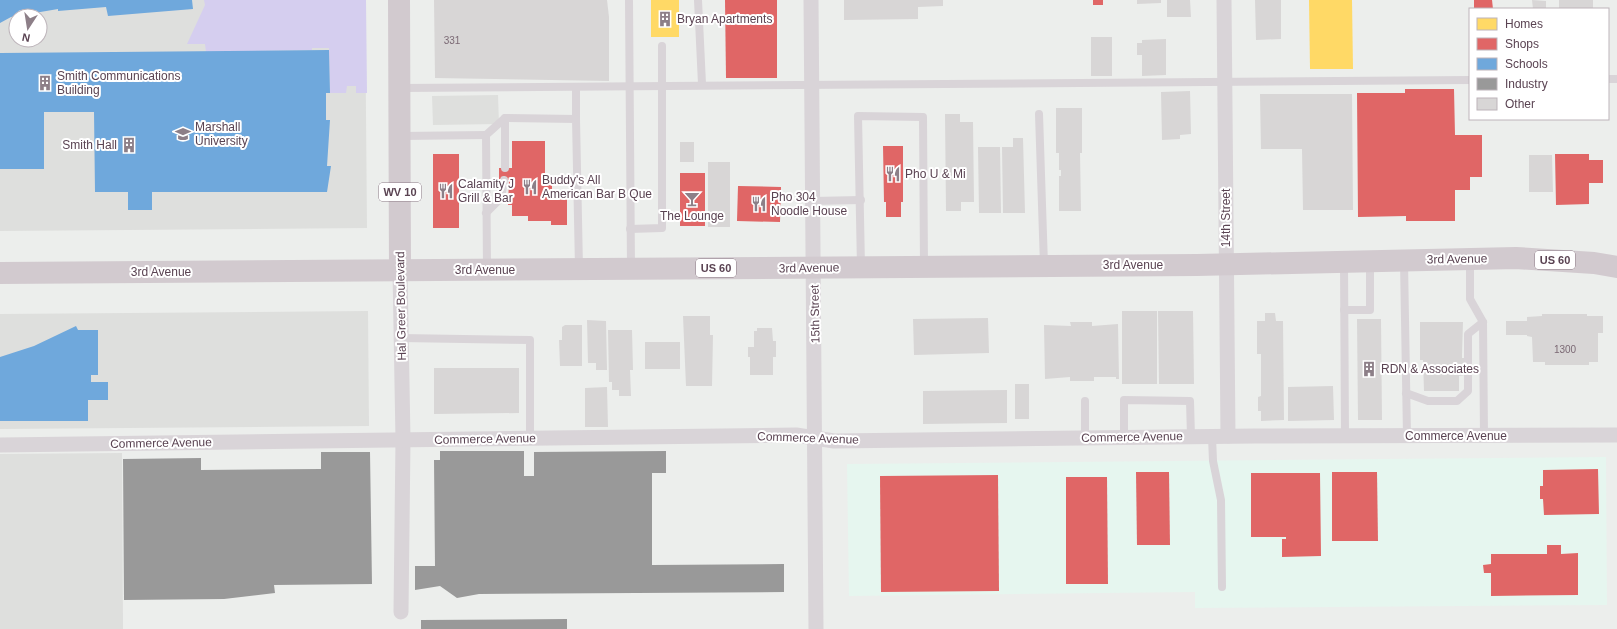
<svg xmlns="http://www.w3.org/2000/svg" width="1617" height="629" viewBox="0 0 1617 629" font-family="Arial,sans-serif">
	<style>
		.commercial { fill: #e6f6ef }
		.education { fill: #dedfdd; fill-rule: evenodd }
		.green { fill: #d5ceef }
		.homes { fill: #ffd966 }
		.shops { fill: #e06666 }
		.schools { fill: #6fa8dc }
		.industry { fill: #999 }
		.building { fill: #d8d6d6 }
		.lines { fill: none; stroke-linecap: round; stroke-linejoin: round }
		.lane { stroke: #d9d4d8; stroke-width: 8 }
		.street { stroke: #d9d4d8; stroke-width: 15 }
		.primary { stroke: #d2cacf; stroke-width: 22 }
		.labels { text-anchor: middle; stroke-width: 4; stroke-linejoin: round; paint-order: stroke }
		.number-label { font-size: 10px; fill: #7b6974 }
		.shield { fill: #fff; stroke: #8c7b86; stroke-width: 1 }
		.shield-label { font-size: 11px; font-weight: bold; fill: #5a4352 }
		.poi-label { font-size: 12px; fill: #5a4352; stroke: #fff; text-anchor: start }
		.street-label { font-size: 12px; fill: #5a4352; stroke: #fff }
	</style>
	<rect width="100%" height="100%" fill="#eceeec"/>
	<path class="commercial" d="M1606 457 1607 605 1195 608V592L849 596 847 464Z"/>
	<g class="education">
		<path d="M0 0H365L367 228 0 231ZM16 16H40V40H16Z"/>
		<path d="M498 95 499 124 433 125 432 96Z"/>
		<path d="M368 311 369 426 0 429V314Z"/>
		<path d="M122 453 123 629H0V454Z"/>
	</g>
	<path class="green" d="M204 0H366L367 93H356V86H347L346 93H330L329 48H312V50L206 52 205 44H187L205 5Z"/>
	<g class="homes">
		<rect x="651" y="0" width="28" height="37"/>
		<path d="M1309 0H1352L1353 69H1310Z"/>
	</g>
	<g class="shops">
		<path d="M725 0H777V78H726Z"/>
		<rect x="1093" y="0" width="10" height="5"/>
		<path d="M1474 0H1492L1493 9H1474Z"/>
		<path d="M1405 89H1454L1455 135H1482V177H1470V190H1455V221H1406V216L1358 217 1357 93H1405Z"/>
		<path d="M512 141H545V181H552V192H567V225H551V221H528V216H512V205H508L509 180H499V168H512Z"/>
		<path d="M883 146H903V202H901V217H886V202H884Z"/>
		<rect x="433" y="154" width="26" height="74"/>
		<path d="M1555 154H1589V160H1603V183H1589V204L1556 205Z"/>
		<rect x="680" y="173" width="25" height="53"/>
		<path d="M738 186 781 187 780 222 737 221Z"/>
		<path d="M1598 469 1599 514 1544 515 1543 499H1540V486H1543V470Z"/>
		<path d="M1136 472H1169L1170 545H1137Z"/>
		<path d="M1332 472H1377L1378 541H1332Z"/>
		<path d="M1251 473H1320L1321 556 1282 557V539H1286V537H1251Z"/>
		<path d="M998 475 999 591 881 592 880 476Z"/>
		<path d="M1066 477H1107L1108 584H1066Z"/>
		<path d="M1547 545H1561V554L1578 553V595L1491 596V573H1484L1483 565 1491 564V554H1547Z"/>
	</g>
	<g class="schools">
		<path d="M0 0H192L193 9 108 16 106 7 58 11V9L11 17 0 23Z"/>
		<path d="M329 50 330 93H326V120H330L327 166H331L327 192H152V210H128V192H95L94 112H44V169H0V53Z"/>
		<path d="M76 326 78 330H98V375H91V382H108V400H88V421H0V357L34 346Z"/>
	</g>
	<g class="industry">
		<path d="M440 451H524V476H534V452L666 451V473H652V565L784 564V592L479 594 457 598 440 586 415 590V566H435L434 460H440Z"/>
		<path d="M321 452H370L372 584 274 585 275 593 224 599 124 600 123 459 201 458V470L321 469Z"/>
		<path d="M567 619V629H421V620Z"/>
	</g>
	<g class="building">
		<path d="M434 0H607L609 17V81L435 78Z"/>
		<path d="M844 0H943V6L918 7V19L844 20Z"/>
		<path d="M1137 0H1161V3L1137 4Z"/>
		<path d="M1167 0H1190L1191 17H1167Z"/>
		<path d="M1255 0H1281V39L1256 40Z"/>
		<path d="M1532 0 1546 1V8L1533 9Z"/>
		<rect x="1559" y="0" width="34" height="9"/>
		<rect x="1091" y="37" width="21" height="39"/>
		<path d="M1166 39V75L1142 76V55H1137V43H1142V40Z"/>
		<path d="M1190 91 1191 134 1180 135V139L1162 140 1161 92Z"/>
		<path d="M1260 94H1352L1353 210H1303L1302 149H1261Z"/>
		<path d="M1056 108H1082V153H1080L1081 211H1059V176H1061V170H1059V153H1056Z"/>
		<path d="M945 114H960V122H973L974 202H961V211H946Z"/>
		<path d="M1013 138H1023L1025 213H1003L1002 147H1013Z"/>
		<rect x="680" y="142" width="14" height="20"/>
		<path d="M978 147H1000L1001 213H979Z"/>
		<path d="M1529 155H1552L1553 192H1529Z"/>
		<rect x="708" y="162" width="22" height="65"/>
		<rect x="1122" y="311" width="35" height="73"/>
		<path d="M1158 311H1193L1194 384H1159Z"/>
		<path d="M1265 313H1275L1276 321H1283L1284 420 1261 421V411H1258V397L1261 396V354H1257V321H1265Z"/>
		<path d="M1542 314H1587V316H1603V333H1598V362H1589V365H1545V362H1533L1532 337 1527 336V335H1506V321H1527V317L1542 316Z"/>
		<path d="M683 316H710V335H713L712 386H686Z"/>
		<path d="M988 318 989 353 914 355 913 319Z"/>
		<path d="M1357 319H1381L1382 420H1358Z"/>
		<path d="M587 320 606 321 607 370H596V363H588Z"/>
		<path d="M1070 322H1092V326L1118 324 1119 379H1116V377H1094V381H1070V377L1045 379 1044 325 1071 326Z"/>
		<path d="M1420 322H1463L1462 354V358H1465V375L1459 376V391H1424L1423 360H1420Z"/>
		<path d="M565 325H582V366H560L559 340H562V327Z"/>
		<path d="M757 328H772L773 341H776V357H773V375H750V357H748V347H754V331H757Z"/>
		<path d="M608 330H632L633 370H630L631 396H619V390H612V382H609Z"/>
		<rect x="645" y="342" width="35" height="27"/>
		<path d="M434 368H519V413L434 414Z"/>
		<rect x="1015" y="384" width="14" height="35"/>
		<path d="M1333 386 1334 420 1288 421V387Z"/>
		<path d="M607 387 608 427H585V388Z"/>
		<path d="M1007 390V423L923 424V391Z"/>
	</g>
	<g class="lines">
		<g class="lane">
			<path d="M698 0 702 84"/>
			<path d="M629 1 631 268"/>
			<path d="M1608 79H1617"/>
			<path d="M401 88 1470 80"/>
			<path d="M1039 114 1044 265"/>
			<path d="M576 119V87"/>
			<path d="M401 136 486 135"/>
			<path d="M505 168V118"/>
			<path d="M813 201 861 200"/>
			<path d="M486 213 501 198 504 180"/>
			<path d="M630 229 662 228V46"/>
			<path d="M1470 260V299L1483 322 1484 436"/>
			<path d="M1404 261 1407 436"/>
			<path d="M1344 262 1345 436"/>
			<path d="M861 267 858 116 923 117 924 266"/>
			<path d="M487 269 486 135 505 118 576 119 579 268"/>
			<path d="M1344 310H1370V263"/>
			<path d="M401 338 530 340V438"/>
			<path d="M1406 393 1428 401H1457L1468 391V334L1483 322"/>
			<path d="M1085 401V438"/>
			<path d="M1212 437 1213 461 1221 500 1222 587"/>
			<path d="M1124 438V400L1190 401 1191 437"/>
		</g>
		<g class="street">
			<path d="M811 0 816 629"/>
			<path d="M1224 0 1228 436"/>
			<path d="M400 270 403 440 401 612"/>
			<path d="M0 445 796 435 834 441 1255 436 1617 435"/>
		</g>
		<g class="primary">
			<path d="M399 0 400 270"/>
			<path d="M0 273 1197 265 1516 258 1594 263 1617 267"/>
		</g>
	</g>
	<defs>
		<symbol id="building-bare" viewBox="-9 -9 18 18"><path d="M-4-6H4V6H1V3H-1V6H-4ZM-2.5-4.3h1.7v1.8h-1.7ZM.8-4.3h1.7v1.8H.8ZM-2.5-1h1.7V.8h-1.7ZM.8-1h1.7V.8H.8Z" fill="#8d7f88" stroke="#fff" stroke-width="2.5" paint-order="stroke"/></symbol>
		<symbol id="university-bare" viewBox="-9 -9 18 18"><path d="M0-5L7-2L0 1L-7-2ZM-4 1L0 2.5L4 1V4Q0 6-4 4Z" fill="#8d7f88" stroke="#fff" stroke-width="2.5" paint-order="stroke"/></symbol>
		<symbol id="restaurant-bare" viewBox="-9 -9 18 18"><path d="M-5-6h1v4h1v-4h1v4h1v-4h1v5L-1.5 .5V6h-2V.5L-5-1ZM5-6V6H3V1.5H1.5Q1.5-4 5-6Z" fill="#8d7f88" stroke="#fff" stroke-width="2.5" paint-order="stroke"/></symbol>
		<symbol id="bar-bare" viewBox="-9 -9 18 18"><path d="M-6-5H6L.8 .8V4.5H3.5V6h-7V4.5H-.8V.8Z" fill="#8d7f88" stroke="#fff" stroke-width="2.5" paint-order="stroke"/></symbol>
	</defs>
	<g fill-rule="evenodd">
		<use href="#building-bare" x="654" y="8" width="22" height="22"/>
		<use href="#building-bare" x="34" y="72" width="22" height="22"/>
		<use href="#university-bare" x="172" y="123" width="22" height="22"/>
		<use href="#building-bare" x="118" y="134" width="22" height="22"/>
		<use href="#restaurant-bare" x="882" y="163" width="22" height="22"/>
		<use href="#restaurant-bare" x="519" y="176" width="22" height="22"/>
		<use href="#restaurant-bare" x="435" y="180" width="22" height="22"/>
		<use href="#bar-bare" x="681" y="188" width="22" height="22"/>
		<use href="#restaurant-bare" x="748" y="193" width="22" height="22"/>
		<use href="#building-bare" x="1358" y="358" width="22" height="22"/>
	</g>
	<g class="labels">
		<g class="number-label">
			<text x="452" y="44">331</text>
			<text x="1565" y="353">1300</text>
		</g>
		<g class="shield">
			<rect x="379" y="183" width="42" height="18" rx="3"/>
			<rect x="1535" y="251" width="40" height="18" rx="3"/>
			<rect x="696" y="259" width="40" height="18" rx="3"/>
		</g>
		<g class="shield-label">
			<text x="400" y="196">WV 10</text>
			<text x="1555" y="264">US 60</text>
			<text x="716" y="272">US 60</text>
		</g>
		<g class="poi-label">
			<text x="677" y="23">Bryan Apartments</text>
			<text x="57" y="80">Smith Communications<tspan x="57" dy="14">Building</tspan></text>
			<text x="195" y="131">Marshall<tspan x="195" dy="14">University</tspan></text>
			<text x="117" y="149" text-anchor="end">Smith Hall</text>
			<text x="905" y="178">Pho U &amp; Mi</text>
			<text x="542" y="184">Buddy's All<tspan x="542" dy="14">American Bar B Que</tspan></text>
			<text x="458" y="188">Calamity J<tspan x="458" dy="14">Grill &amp; Bar</tspan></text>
			<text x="771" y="201">Pho 304<tspan x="771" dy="14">Noodle House</tspan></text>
			<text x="692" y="220" text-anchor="middle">The Lounge</text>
			<text x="1381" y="373">RDN &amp; Associates</text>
		</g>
		<g class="street-label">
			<text transform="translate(1226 218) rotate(-90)" y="4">14th Street</text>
			<text transform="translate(1457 259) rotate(-1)" y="4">3rd Avenue</text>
			<text x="1133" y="269">3rd Avenue</text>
			<text transform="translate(809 268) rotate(-1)" y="4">3rd Avenue</text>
			<text x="485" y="274">3rd Avenue</text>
			<text x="161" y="276">3rd Avenue</text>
			<text transform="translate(401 306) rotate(-91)" y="4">Hal Greer Boulevard</text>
			<text transform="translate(815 314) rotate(-91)" y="4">15th Street</text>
			<text x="1456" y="440">Commerce Avenue</text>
			<text transform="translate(1132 437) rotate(-1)" y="4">Commerce Avenue</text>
			<text transform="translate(808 438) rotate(2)" y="4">Commerce Avenue</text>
			<text transform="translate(485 439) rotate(-1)" y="4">Commerce Avenue</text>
			<text transform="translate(161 443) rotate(-1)" y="4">Commerce Avenue</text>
		</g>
	</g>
	<rect x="1469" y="8" width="140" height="112" fill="#ffffff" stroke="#bdb4ba"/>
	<rect x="1477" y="18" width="20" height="12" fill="#ffd966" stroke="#bdb4ba"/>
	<text x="1505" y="28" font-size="12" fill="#5a4352">Homes</text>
	<rect x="1477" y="38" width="20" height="12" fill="#e06666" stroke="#bdb4ba"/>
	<text x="1505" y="48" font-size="12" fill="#5a4352">Shops</text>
	<rect x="1477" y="58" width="20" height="12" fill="#6fa8dc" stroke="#bdb4ba"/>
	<text x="1505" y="68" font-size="12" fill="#5a4352">Schools</text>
	<rect x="1477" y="78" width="20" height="12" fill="#999999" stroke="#bdb4ba"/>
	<text x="1505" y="88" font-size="12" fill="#5a4352">Industry</text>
	<rect x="1477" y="98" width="20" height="12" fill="#d8d6d6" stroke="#bdb4ba"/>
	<text x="1505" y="108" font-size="12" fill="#5a4352">Other</text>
	<g transform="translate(28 28) rotate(192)"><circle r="19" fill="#ffffff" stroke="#bdb4ba"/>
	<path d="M0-3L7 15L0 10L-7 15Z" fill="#8d7f88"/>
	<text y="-6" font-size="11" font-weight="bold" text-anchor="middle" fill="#5a4352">N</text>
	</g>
</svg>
